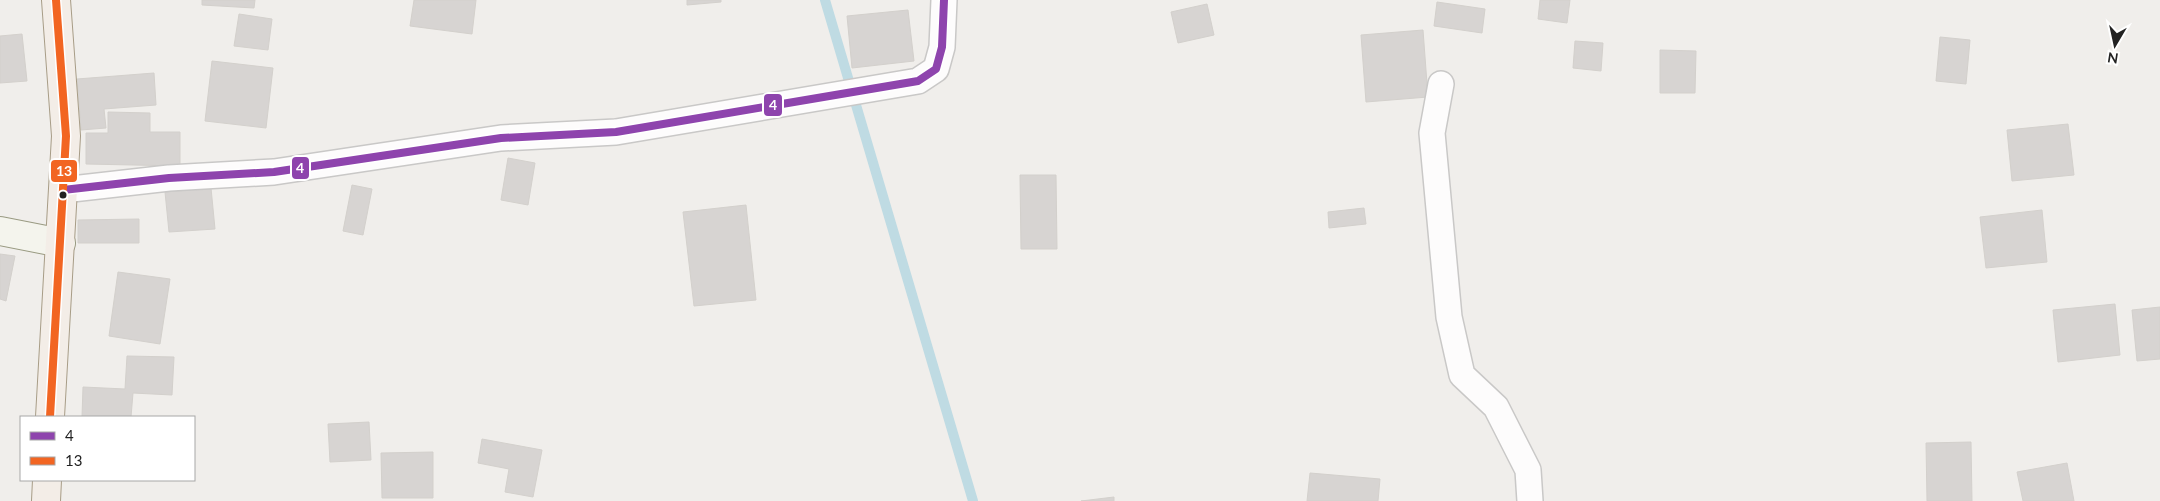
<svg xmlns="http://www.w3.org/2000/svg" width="2160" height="501" viewBox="0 0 2160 501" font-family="Lato,sans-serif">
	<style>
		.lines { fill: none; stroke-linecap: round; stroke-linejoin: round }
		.stream { stroke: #bfdbe3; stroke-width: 10 }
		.building { fill: #d7d4d2; stroke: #d3d0cc }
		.street-casing { stroke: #c9c8c7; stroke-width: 28 }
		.secondary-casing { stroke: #999a82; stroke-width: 30 }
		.primary-casing { stroke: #a79c86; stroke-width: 30 }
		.street { stroke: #fdfcfc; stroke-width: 25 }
		.secondary { stroke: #f4f4ed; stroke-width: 28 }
		.primary { stroke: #f3ede7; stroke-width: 28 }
		.bus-1-casing { stroke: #fff; stroke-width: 11 }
		.bus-2-casing { stroke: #fff; stroke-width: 11 }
		.bus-1 { stroke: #8e44ad; stroke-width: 8 }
		.bus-2 { stroke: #f26522; stroke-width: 8 }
		.bus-dot { fill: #222; stroke: #fff; stroke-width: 2 }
		.line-badge { stroke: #fff; stroke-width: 2 }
		.badge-label { font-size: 14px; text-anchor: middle; font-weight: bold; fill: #fff }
	</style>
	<rect width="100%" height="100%" fill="#f0eeeb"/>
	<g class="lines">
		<path class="stream" d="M825 0 973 501"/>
	</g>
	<g class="building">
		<path d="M202 0H255L254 8 202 5Z"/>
		<path d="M414 0H476L472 34 410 26Z"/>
		<path d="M687 0H721V2L687 5Z"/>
		<path d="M1540 0H1570L1567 23 1538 19Z"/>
		<path d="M1437 2 1485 9 1482 33 1434 26Z"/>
		<path d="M1207 4 1214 35 1178 43 1171 12Z"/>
		<path d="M908 10 914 61 852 68 847 16Z"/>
		<path d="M239 14 272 19 268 50 234 46Z"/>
		<path d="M1423 30 1428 97 1366 102 1361 35Z"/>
		<path d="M22 34 27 81 0 83V36Z"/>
		<path d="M1940 37 1970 40 1966 84 1936 81Z"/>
		<path d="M1575 41 1603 43 1601 71 1573 68Z"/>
		<path d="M1660 50 1696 51 1695 93H1660Z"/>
		<path d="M212 61 273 68 266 128 205 121Z"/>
		<path d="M154 73 156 105 104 109 106 128 81 130 77 79Z"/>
		<path d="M108 112 150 113V132H180V166L86 164V133H108Z"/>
		<path d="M2068 124 2074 175 2012 181 2007 130Z"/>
		<path d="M508 158 535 163 528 205 501 200Z"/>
		<path d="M1020 175H1056L1057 249H1021Z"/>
		<path d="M352 185 372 189 363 235 343 231Z"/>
		<path d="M211 188 215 229 169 232 165 192Z"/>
		<path d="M746 205 756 300 694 306 683 212Z"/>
		<path d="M1364 208 1366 224 1329 228 1328 212Z"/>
		<path d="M2042 210 2047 262 1986 268 1980 217Z"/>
		<path d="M139 219V243H78V220Z"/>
		<path d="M0 254 15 256 6 301 0 299Z"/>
		<path d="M118 272 170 279 160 344 109 336Z"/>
		<path d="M2115 304 2120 355 2058 362 2053 310Z"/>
		<path d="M2160 307V359L2137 361 2132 310Z"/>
		<path d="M127 356 174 357 172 395 133 393 131 417H82L83 387 125 389Z"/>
		<path d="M369 422 371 460 330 462 328 424Z"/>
		<path d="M482 439 542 450 533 497 505 492 509 469 478 463Z"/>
		<path d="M1971 442 1972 501H1927L1926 443Z"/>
		<path d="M433 452V498H382L381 453Z"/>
		<path d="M2067 463 2074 501H2023L2017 472Z"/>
		<path d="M1310 473 1380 479 1378 501H1307Z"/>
		<path d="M1114 497V501H1081Z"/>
	</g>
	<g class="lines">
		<defs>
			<g id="street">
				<path d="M1441 84 1432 133 1449 317 1462 375 1496 407 1528 470 1530 501"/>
				<path d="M63 190 169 178 274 172 501 138 616 132 918 81 936 69 942 47 944 0"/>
			</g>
			<path id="secondary" d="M0 231 61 243"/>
			<g id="primary">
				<path d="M50 417 66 136 56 0"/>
				<path d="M46 501 47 480"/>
			</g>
		</defs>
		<use href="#street" class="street-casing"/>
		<use href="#secondary" class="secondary-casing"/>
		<use href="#primary" class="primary-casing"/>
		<use href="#street" class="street"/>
		<use href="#secondary" class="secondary"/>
		<use href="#primary" class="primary"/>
		<defs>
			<path id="bus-1" d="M63 190 169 178 274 172 501 138 616 132 918 81 936 69 942 47 944 0"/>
			<path id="bus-2" d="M50 417 66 136 56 0"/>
		</defs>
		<use href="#bus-1" class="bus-1-casing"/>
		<use href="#bus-2" class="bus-2-casing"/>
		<use href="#bus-1" class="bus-1"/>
		<use href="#bus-2" class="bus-2"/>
	</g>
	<circle class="bus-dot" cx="63" cy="195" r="4.5"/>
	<g class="line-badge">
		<rect x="763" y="93" width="20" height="24" rx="5" fill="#8e44ad"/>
		<rect x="291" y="156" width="19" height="24" rx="5" fill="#8e44ad"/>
		<rect x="50" y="159" width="28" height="24" rx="5" fill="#f26522"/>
	</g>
	<g class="badge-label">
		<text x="773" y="110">4</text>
		<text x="300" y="173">4</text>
		<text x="64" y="176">13</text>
	</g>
	<rect x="20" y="416" width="175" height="65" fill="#ffffff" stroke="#a7a7a7"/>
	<rect x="30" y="432" width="25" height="8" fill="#8e44ad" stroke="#a7a7a7"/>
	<text x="65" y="441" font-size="15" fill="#222222">4</text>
	<rect x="30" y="457" width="25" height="8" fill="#f26522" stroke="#a7a7a7"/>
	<text x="65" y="466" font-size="15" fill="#222222">13</text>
	<g transform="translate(2115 45) rotate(189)" stroke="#ffffff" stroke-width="4" paint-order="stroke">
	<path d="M0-4L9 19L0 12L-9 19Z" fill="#222222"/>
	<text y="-8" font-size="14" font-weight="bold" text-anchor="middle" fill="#222222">N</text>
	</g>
</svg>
